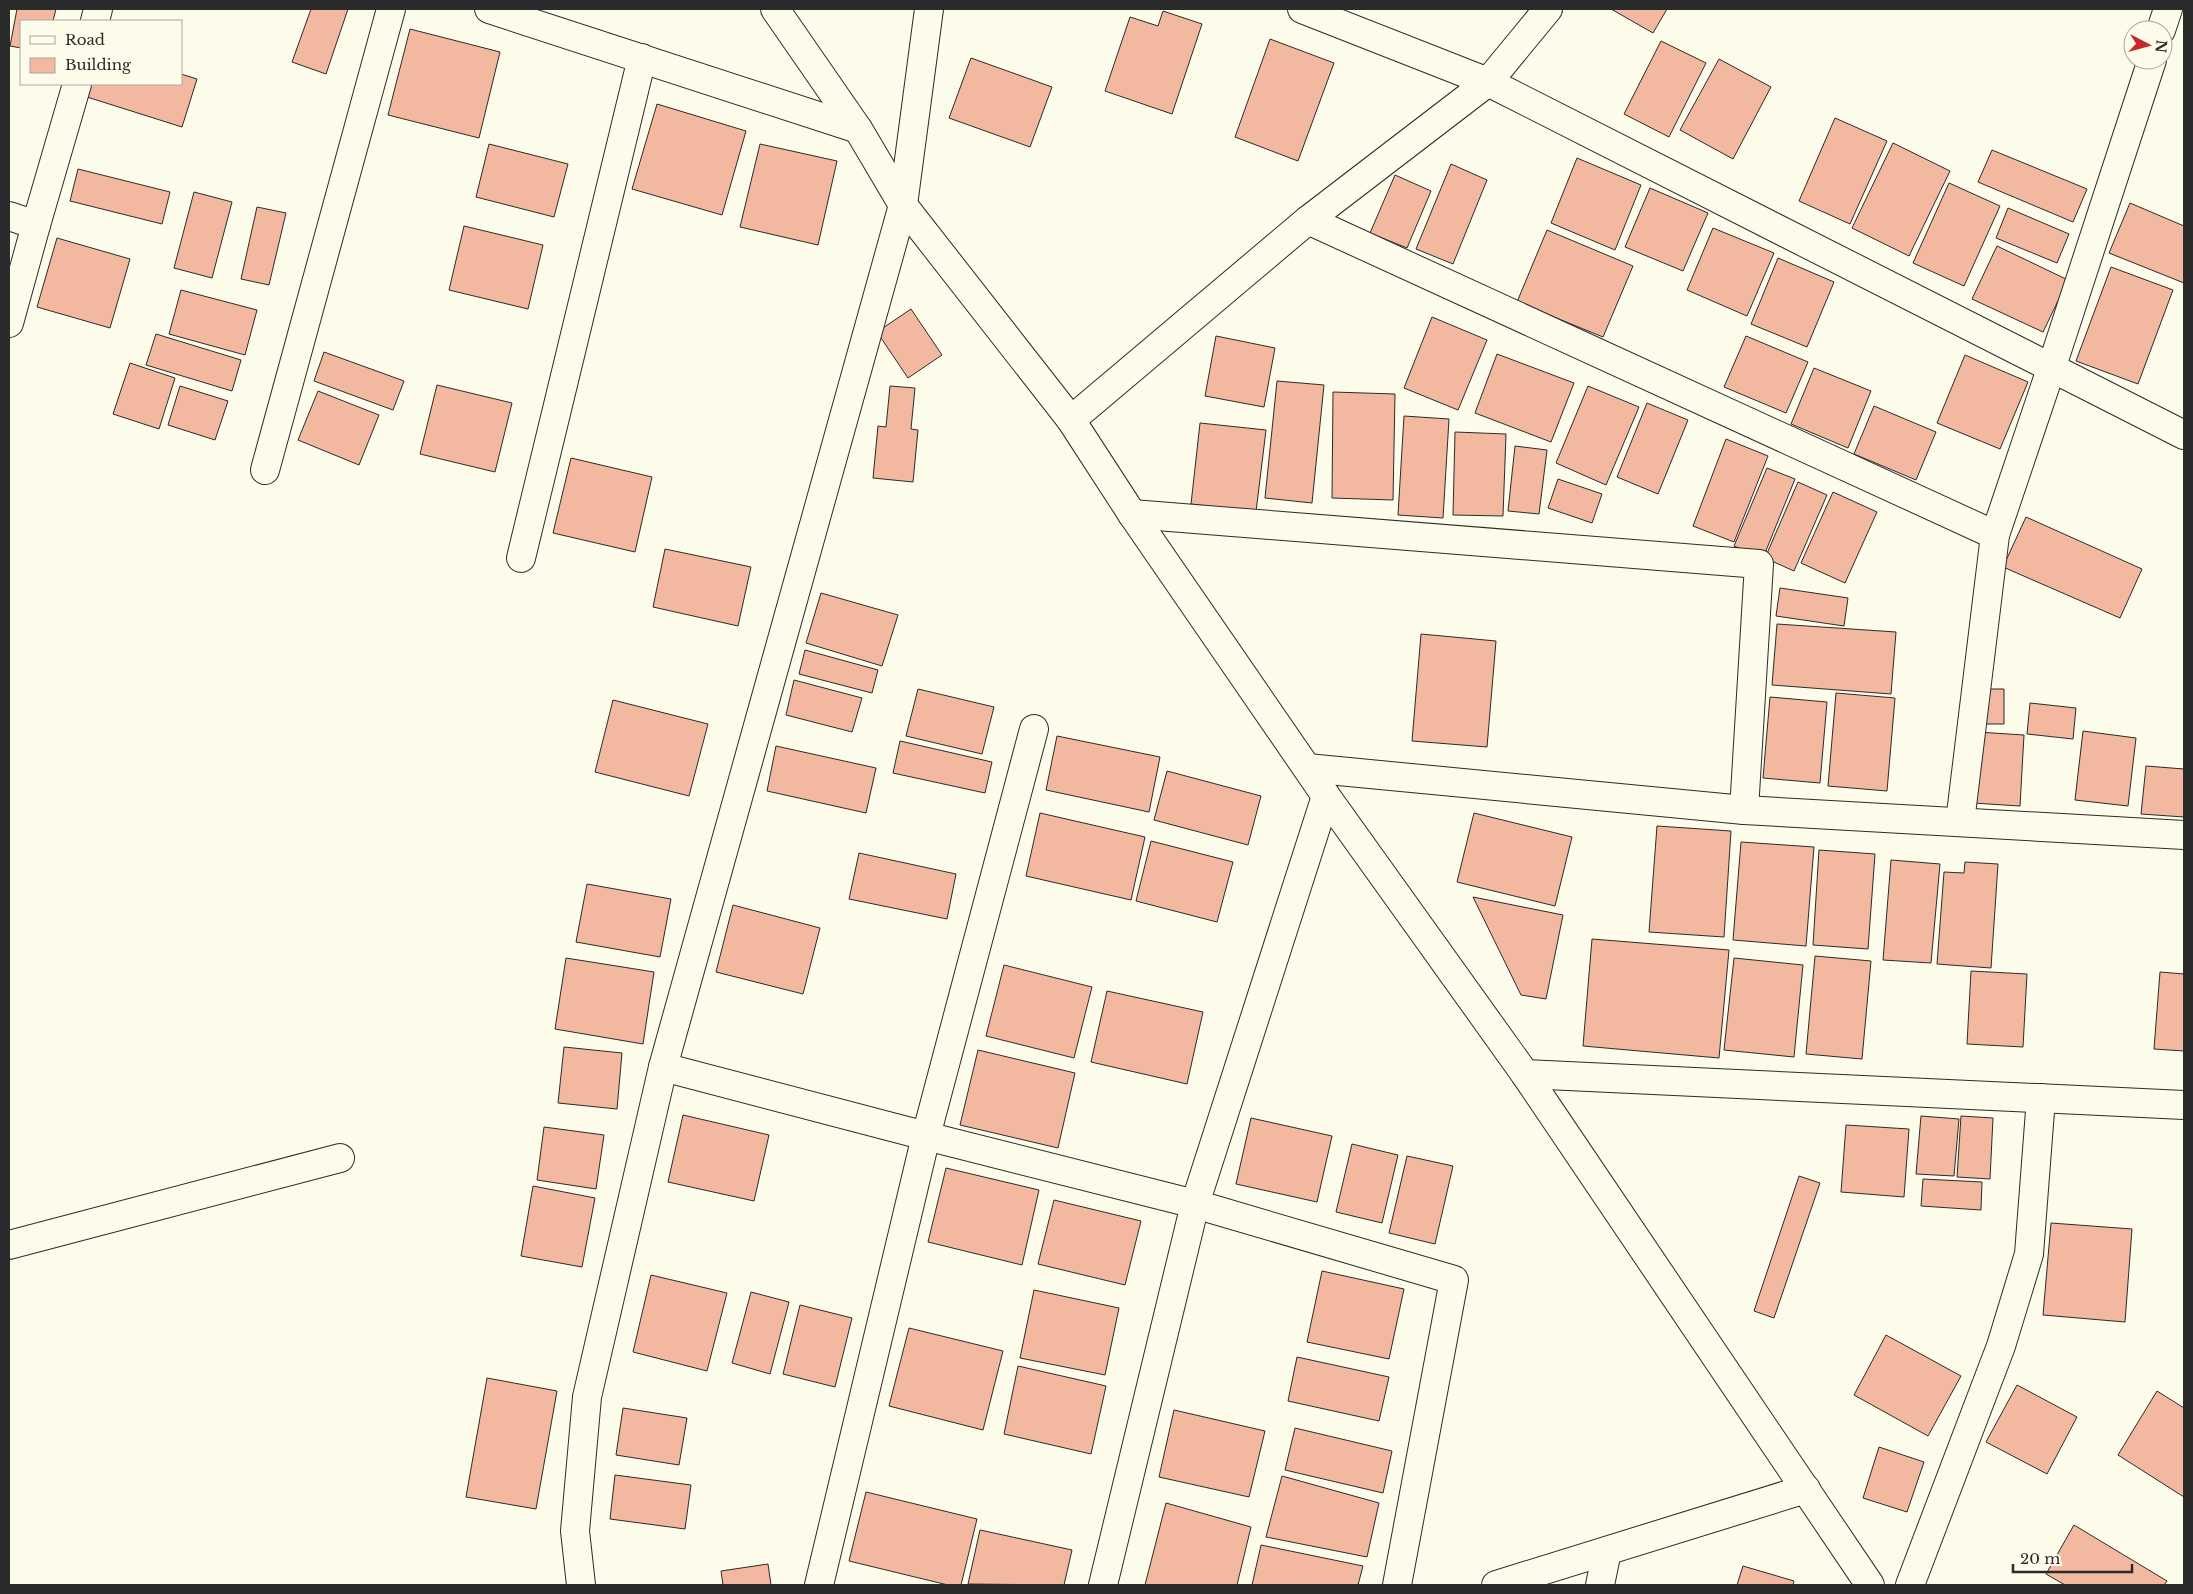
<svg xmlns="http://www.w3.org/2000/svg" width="2193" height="1594" viewBox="0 0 2193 1594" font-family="'Libre Baskerville',serif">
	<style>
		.building { fill: #f2b8a0; stroke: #2b2b2b }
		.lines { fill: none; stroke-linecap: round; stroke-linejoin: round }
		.minor-casing { stroke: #2b2b2b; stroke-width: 30 }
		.minor { stroke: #fdfbea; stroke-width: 28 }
	</style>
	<rect width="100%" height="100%" fill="#fdfbea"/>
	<g class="building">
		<path d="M17 9H56L53 21H21V48L10 46Z"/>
		<path d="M311 9H348L326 74 292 62Z"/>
		<path d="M1611 9H1667L1653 33Z"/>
		<path d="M1163 11 1202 24 1172 114 1105 91 1130 17 1158 26Z"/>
		<path d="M410 29 500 52 479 138 388 115Z"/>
		<path d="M1270 39 1334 63 1298 161 1235 137Z"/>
		<path d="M1661 41 1706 63 1669 137 1624 114Z"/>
		<path d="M971 58 1052 87 1030 147 949 118Z"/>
		<path d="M1719 59 1771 87 1733 159 1680 130Z"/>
		<path d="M181 74 197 79 182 127 87 97 91 84H181Z"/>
		<path d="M657 104 746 131 722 215 632 189Z"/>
		<path d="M1835 118 1887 141 1850 224 1799 201Z"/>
		<path d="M1893 143 1950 171 1909 256 1852 228Z"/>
		<path d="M489 144 568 164 554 217 476 197Z"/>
		<path d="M760 144 837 161 818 245 740 227Z"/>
		<path d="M1992 150 2087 189 2073 222 1978 182Z"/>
		<path d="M1577 158 1641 185 1615 250 1551 223Z"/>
		<path d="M1451 164 1487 180 1453 264 1416 249Z"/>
		<path d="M78 169 170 192 162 224 70 201Z"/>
		<path d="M1395 175 1431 191 1407 248 1370 233Z"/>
		<path d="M1949 183 2000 206 1964 286 1913 263Z"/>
		<path d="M1650 188 1708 213 1683 271 1625 247Z"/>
		<path d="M194 192 232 202 212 278 174 268Z"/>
		<path d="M2130 203 2184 226V283L2109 253Z"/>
		<path d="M257 207 286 213 269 285 241 279Z"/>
		<path d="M2008 208 2069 234 2057 263 1996 238Z"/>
		<path d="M464 226 543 245 528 309 449 290Z"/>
		<path d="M1713 228 1774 253 1747 316 1687 290Z"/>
		<path d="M1547 230 1633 266 1603 337 1517 302Z"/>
		<path d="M57 238 130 259 110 328 37 307Z"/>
		<path d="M1997 246 2068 280 2043 332 1972 299Z"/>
		<path d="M1778 258 1834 282 1807 347 1751 324Z"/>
		<path d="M2111 267 2173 290 2138 384 2076 361Z"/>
		<path d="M181 290 257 310 245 355 169 334Z"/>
		<path d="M911 309 942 355 908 378 877 332Z"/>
		<path d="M1432 317 1487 340 1458 410 1404 388Z"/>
		<path d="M156 334 241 360 232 391 146 365Z"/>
		<path d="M1216 336 1275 348 1264 407 1205 396Z"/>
		<path d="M1746 336 1808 362 1786 413 1724 387Z"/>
		<path d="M324 352 404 381 393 410 314 381Z"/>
		<path d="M1497 354 1574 383 1551 442 1475 413Z"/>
		<path d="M1965 355 2028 382 2000 449 1937 423Z"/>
		<path d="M130 363 175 378 159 429 113 414Z"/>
		<path d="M1814 368 1871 391 1848 448 1791 424Z"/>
		<path d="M1277 381 1324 385 1312 503 1265 498Z"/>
		<path d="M437 385 512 403 495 472 420 454Z"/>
		<path d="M180 386 228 401 215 440 168 425Z"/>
		<path d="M890 386 915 388 911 429 918 430 913 482 873 478 878 426 886 427Z"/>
		<path d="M1588 386 1639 407 1606 485 1556 463Z"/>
		<path d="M318 391 379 415 359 465 298 440Z"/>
		<path d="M1333 392 1395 394 1393 500 1332 498Z"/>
		<path d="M1647 403 1688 420 1658 494 1617 477Z"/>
		<path d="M1874 406 1936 432 1916 480 1854 454Z"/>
		<path d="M1404 416 1449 419 1443 518 1398 515Z"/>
		<path d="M1200 423 1266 430 1256 512 1191 504Z"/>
		<path d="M1455 432 1506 434 1503 516 1453 515Z"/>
		<path d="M1726 439 1768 456 1734 542 1693 526Z"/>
		<path d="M1515 446 1547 450 1539 514 1508 511Z"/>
		<path d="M571 458 652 477 635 552 553 533Z"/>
		<path d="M1767 468 1795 479 1763 558 1734 546Z"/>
		<path d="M1558 479 1602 494 1592 523 1548 508Z"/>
		<path d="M1798 482 1827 495 1794 571 1765 558Z"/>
		<path d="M1833 492 1877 512 1845 583 1801 563Z"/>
		<path d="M2026 517 2142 569 2120 618 2003 567Z"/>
		<path d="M665 549 751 567 738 626 653 607Z"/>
		<path d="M1780 588 1848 598 1844 626 1776 616Z"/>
		<path d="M821 593 898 615 882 666 806 643Z"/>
		<path d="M1777 624 1896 632 1891 694 1772 685Z"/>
		<path d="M1421 634 1496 641 1487 747 1412 741Z"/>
		<path d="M805 650 878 670 872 693 799 674Z"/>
		<path d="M794 680 862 698 852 732 786 715Z"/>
		<path d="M918 689 994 707 982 754 906 736Z"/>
		<path d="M1981 689H2004V724H1980Z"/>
		<path d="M1836 693 1895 698 1887 791 1828 786Z"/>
		<path d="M1770 697 1827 702 1820 783 1763 778Z"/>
		<path d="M613 700 708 724 689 796 595 772Z"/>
		<path d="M2030 703 2076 708 2073 739 2027 734Z"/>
		<path d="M2083 731 2136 738 2128 806 2075 800Z"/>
		<path d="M1977 732 2024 735 2020 806 1973 803Z"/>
		<path d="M1057 736 1160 757 1149 812 1046 790Z"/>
		<path d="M900 741 992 762 985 793 893 773Z"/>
		<path d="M776 746 876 768 866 813 767 791Z"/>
		<path d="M2146 766 2184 769V817L2141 814Z"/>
		<path d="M1167 771 1261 796 1248 845 1154 820Z"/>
		<path d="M1040 813 1145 837 1131 900 1026 876Z"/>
		<path d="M1474 813 1572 837 1555 906 1457 882Z"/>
		<path d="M1657 826 1731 831 1724 937 1649 932Z"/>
		<path d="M1151 841 1233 862 1217 922 1136 901Z"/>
		<path d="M1741 842 1814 847 1806 946 1733 940Z"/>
		<path d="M1819 850 1875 854 1868 949 1813 945Z"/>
		<path d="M859 853 956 874 947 919 849 899Z"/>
		<path d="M1891 860 1940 864 1931 963 1883 960Z"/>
		<path d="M1965 862 1998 864 1991 968 1937 964 1944 872 1964 873Z"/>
		<path d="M587 884 671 899 660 957 576 942Z"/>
		<path d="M1473 897 1563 915 1546 999 1521 995Z"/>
		<path d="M733 905 820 928 803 994 716 972Z"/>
		<path d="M1592 939 1729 950 1719 1058 1583 1046Z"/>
		<path d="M1815 956 1871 961 1862 1059 1806 1054Z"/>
		<path d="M566 958 654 972 643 1044 555 1029Z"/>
		<path d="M1734 958 1803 965 1794 1057 1724 1050Z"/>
		<path d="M1004 965 1092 987 1074 1058 986 1036Z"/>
		<path d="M1971 971 2027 974 2023 1047 1967 1044Z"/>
		<path d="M2160 972 2184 974V1051L2154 1049Z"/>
		<path d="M1107 991 1203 1012 1187 1084 1091 1062Z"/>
		<path d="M564 1047 622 1053 617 1109 558 1103Z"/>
		<path d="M978 1050 1075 1073 1058 1148 960 1125Z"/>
		<path d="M683 1115 769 1135 754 1201 668 1182Z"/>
		<path d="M1921 1116 1959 1119 1954 1176 1916 1174Z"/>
		<path d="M1961 1116 1993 1118 1990 1179 1957 1177Z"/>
		<path d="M1251 1118 1332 1136 1317 1202 1236 1184Z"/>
		<path d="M1846 1125 1909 1129 1904 1197 1841 1192Z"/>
		<path d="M544 1127 604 1135 596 1189 537 1180Z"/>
		<path d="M1352 1144 1398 1155 1382 1223 1336 1212Z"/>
		<path d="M1407 1156 1453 1166 1435 1244 1389 1233Z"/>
		<path d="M946 1168 1039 1190 1022 1265 928 1242Z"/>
		<path d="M1799 1176 1820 1183 1774 1318 1754 1311Z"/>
		<path d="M1923 1179 1982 1182 1981 1210 1921 1206Z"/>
		<path d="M533 1186 595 1198 582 1267 521 1256Z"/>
		<path d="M1054 1200 1141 1221 1125 1285 1038 1264Z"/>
		<path d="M2051 1223 2132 1229 2125 1322 2043 1315Z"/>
		<path d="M1322 1271 1404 1289 1389 1359 1307 1342Z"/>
		<path d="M651 1275 727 1293 707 1371 633 1352Z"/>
		<path d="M1034 1290 1119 1308 1105 1375 1020 1358Z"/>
		<path d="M751 1292 789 1302 770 1374 732 1363Z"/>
		<path d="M800 1305 852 1318 835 1387 783 1374Z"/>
		<path d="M909 1328 1003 1351 983 1430 889 1406Z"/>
		<path d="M1886 1335 1961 1376 1928 1436 1854 1395Z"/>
		<path d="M1297 1357 1389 1377 1379 1421 1288 1401Z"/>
		<path d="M1018 1366 1106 1386 1091 1454 1004 1434Z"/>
		<path d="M487 1378 557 1391 536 1509 466 1497Z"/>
		<path d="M2017 1385 2077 1417 2047 1474 1986 1442Z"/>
		<path d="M2157 1391 2184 1408V1497L2118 1455Z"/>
		<path d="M623 1408 687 1418 679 1465 616 1455Z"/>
		<path d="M1174 1410 1265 1431 1249 1497 1159 1477Z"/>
		<path d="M1295 1428 1392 1451 1383 1493 1285 1470Z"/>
		<path d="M1879 1447 1924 1462 1907 1512 1863 1498Z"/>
		<path d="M615 1475 691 1485 685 1529 610 1519Z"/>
		<path d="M1282 1476 1379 1503 1367 1557 1266 1537Z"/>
		<path d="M866 1492 977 1519 961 1585H948L849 1561Z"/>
		<path d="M1166 1503 1251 1527 1237 1585H1145Z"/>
		<path d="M2074 1525 2167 1581 2164 1585H2065L2046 1574Z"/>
		<path d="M980 1530 1072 1550 1064 1585 968 1584Z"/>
		<path d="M1261 1545 1363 1566 1358 1585H1252Z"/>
		<path d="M768 1564 771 1585H723L721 1571Z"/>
		<path d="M1743 1566 1794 1581 1793 1585H1737Z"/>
	</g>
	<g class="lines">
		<defs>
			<g id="minor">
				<path d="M489 9 858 129"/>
				<path d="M775 9 858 129 903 205 1071 420 1132 514 1326 796 1525 1074 1870 1585"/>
				<path d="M1302 9 1488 82 2184 435"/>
				<path d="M95 21 98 9"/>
				<path d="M2161 30 2168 9"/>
				<path d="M9 216 36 225 77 84"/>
				<path d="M1308 220 1995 535"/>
				<path d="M9 323 36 225"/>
				<path d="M1071 420 1308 220 1488 82 1548 9"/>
				<path d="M265 470 391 9"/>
				<path d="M1132 514 1759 564 1744 810"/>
				<path d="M521 558 642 58"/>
				<path d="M1307 768 1744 810 2184 835"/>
				<path d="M1960 822 1995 535 2052 366 2152 60"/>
				<path d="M663 1067 926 1136 1034 729"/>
				<path d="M1525 1074 2184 1105"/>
				<path d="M9 1245 340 1158"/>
				<path d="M581 1585 575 1531 587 1397 663 1067 903 205 929 9"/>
				<path d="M819 1585 926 1136 1195 1204 1454 1280 1397 1585"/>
				<path d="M1103 1585 1195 1204 1326 796"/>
				<path d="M1496 1585 1806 1489"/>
				<path d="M1600 1585 1607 1551"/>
				<path d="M1910 1585 2001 1346 2029 1254 2041 1098"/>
			</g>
		</defs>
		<use href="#minor" class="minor-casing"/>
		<use href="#minor" class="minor"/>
	</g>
	<rect width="2193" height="1594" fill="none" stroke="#2b2b2b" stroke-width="20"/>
	<rect x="20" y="20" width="162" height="65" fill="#fdfbea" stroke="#a9a89e"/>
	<rect x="30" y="36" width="25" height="8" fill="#fdfbea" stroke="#a9a89e"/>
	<text x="65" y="45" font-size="15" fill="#2b2b2b">Road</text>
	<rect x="30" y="58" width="25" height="15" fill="#f2b8a0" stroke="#a9a89e"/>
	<text x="65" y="70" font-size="15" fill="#2b2b2b">Building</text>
	<g transform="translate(2148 45) rotate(96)"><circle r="24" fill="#fdfbea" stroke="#a9a89e"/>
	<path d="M0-4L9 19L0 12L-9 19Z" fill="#c62828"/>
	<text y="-8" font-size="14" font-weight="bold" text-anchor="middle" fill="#2b2b2b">N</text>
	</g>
	<path d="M2013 1564v8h119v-8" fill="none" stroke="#2b2b2b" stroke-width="2.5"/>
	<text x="2020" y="1564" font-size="15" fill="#2b2b2b" stroke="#fdfbea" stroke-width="4" paint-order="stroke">20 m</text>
</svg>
